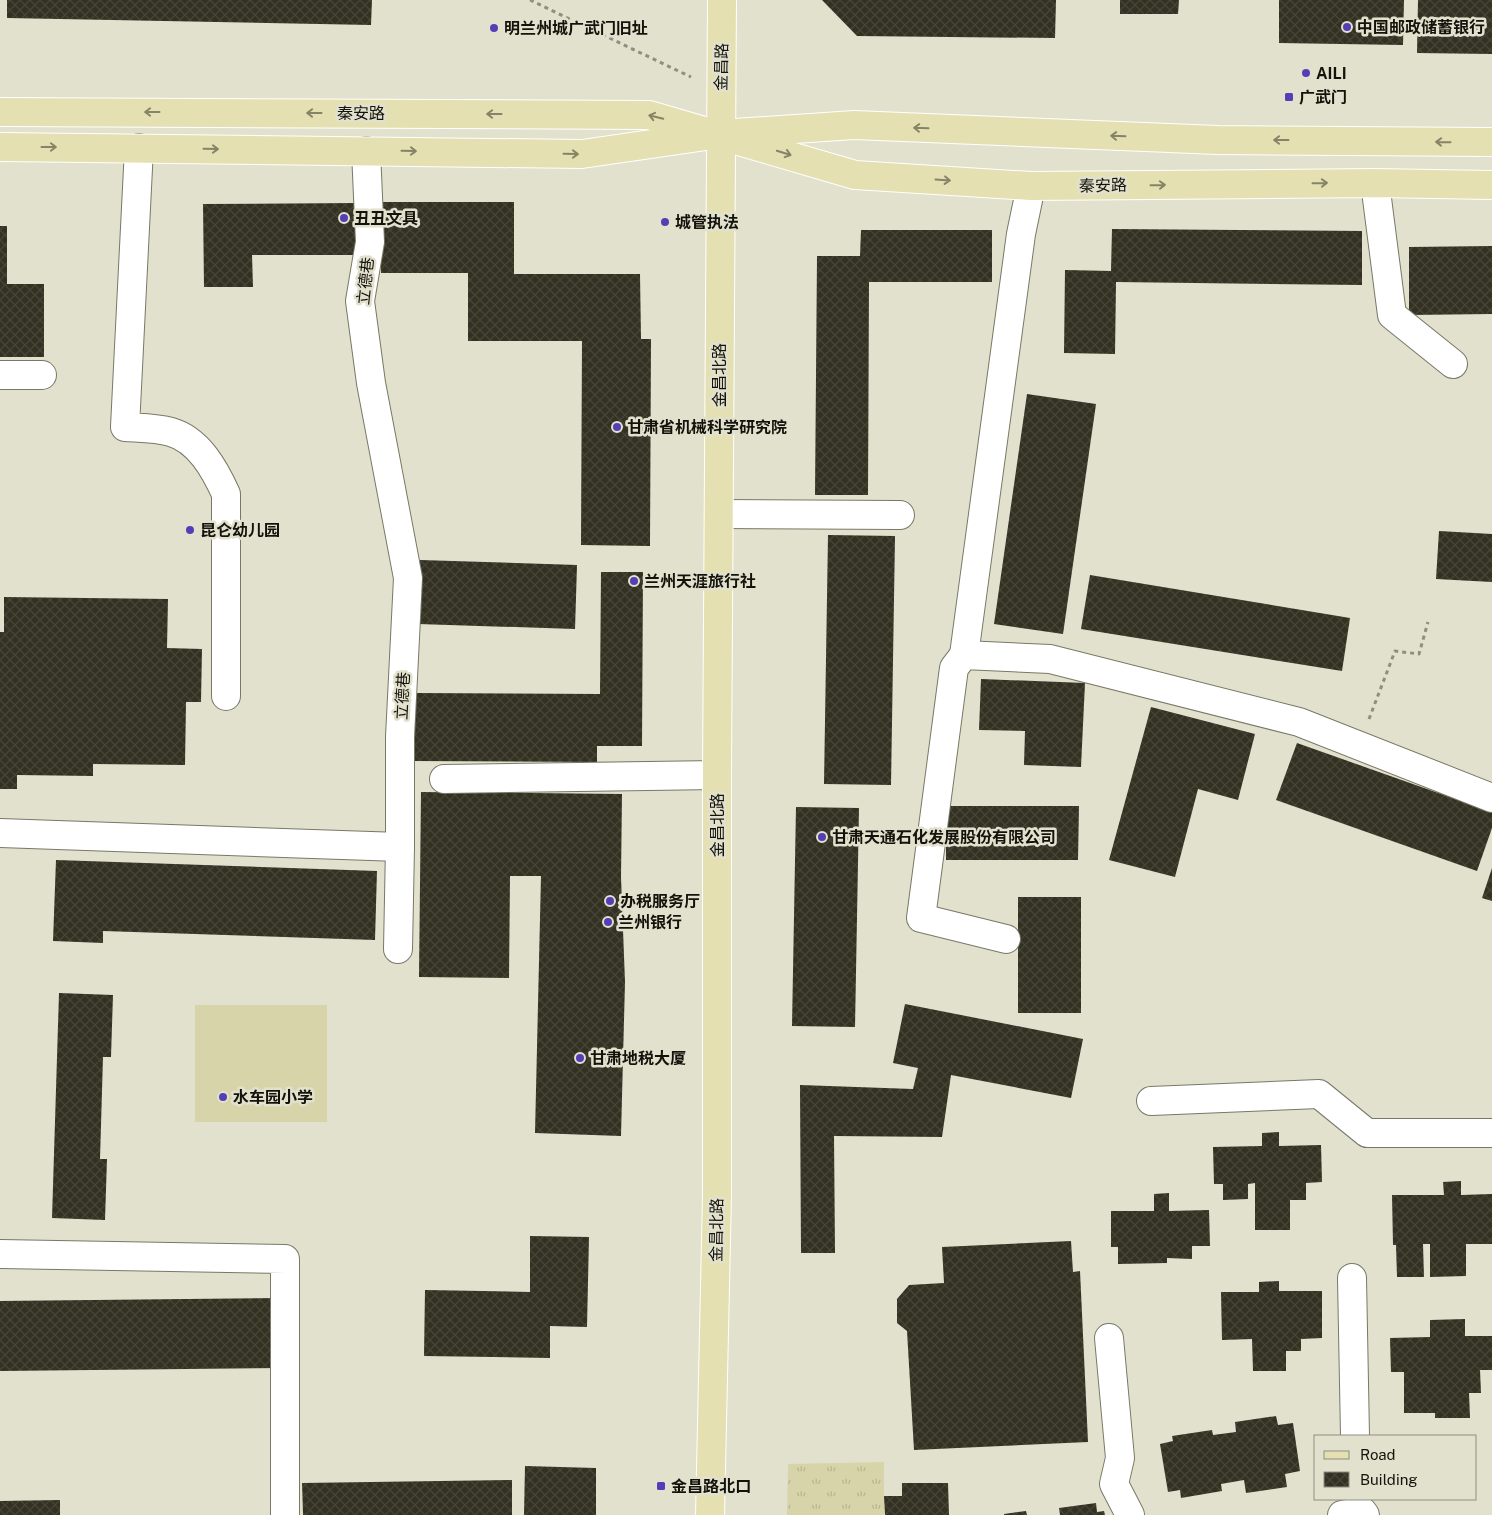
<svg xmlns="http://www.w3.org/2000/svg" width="1492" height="1515" viewBox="0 0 1492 1515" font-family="'Public Sans','Noto Sans SC',sans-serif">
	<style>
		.grass { fill: url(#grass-tufts) }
		.pitch { fill: #d7d4aa }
		.building { fill: url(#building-cross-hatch) }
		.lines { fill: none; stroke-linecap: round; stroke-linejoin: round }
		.minor-casing { stroke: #797867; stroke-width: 30 }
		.major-casing { stroke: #fff; stroke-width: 30 }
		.path { stroke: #8f8e80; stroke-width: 3; stroke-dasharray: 4 4; stroke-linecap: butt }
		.minor { stroke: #fff; stroke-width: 28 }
		.major { stroke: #e5e0b2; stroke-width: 28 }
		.oneway { stroke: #868467 }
		.poi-dot { fill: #523fb6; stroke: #e2e1ce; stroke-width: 2 }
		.labels { text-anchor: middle; stroke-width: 5; stroke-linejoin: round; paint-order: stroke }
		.poi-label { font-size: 16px; font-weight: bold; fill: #13130c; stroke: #e2e1ce; text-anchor: start }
		.street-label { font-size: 16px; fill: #13130c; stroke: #e2e1ce }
	</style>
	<defs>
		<pattern id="grass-tufts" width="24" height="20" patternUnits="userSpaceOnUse" patternTransform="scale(1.25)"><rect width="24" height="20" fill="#d7d4aa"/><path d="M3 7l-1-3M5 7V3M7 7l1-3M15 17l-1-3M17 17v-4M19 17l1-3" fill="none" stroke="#b8b591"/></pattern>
		<pattern id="building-cross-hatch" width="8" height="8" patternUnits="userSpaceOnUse" patternTransform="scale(1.25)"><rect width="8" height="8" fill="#323122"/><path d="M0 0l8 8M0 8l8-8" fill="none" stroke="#464538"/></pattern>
	</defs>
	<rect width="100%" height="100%" fill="#e2e1ce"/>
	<path class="grass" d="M884 1462V1515H787L788 1464Z"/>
	<rect class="pitch" x="195" y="1005" width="132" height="117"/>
	<g class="building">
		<path d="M7 0H372L371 25 7 18Z"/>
		<path d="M822 0H1056L1055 38 857 36Z"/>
		<path d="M1120 0H1179L1178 14H1120Z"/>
		<path d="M1279 0H1404L1403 45 1279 43Z"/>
		<path d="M1418 0H1492V54L1417 53Z"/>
		<path d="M381 202H514V274H640L641 339H651L650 546 581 545 582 341H468V273H381Z"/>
		<path d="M358 203V255H252L253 287H204L203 204Z"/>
		<path d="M0 226H7V284H44V357H0Z"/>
		<path d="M1112 229 1362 231V285L1116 282 1115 354 1064 353 1065 270 1111 271Z"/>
		<path d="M861 230H992V282H869L868 495H815L817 256H860Z"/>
		<path d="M1492 246V314L1409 315V247Z"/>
		<path d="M1027 394 1096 404 1063 634 994 624Z"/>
		<path d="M1439 531 1492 534V582L1436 579Z"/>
		<path d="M828 535 895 536 891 785 824 784Z"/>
		<path d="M420 560 577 565 575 629 418 624Z"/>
		<path d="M601 572H643L642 746H597V762L414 761V693L600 694Z"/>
		<path d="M1090 575 1350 618 1342 671 1081 629Z"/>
		<path d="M4 597 168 599 167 648 202 649 201 702H186L185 765 93 764V776L17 775V789H0V632H4Z"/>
		<path d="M981 679 1085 683 1081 767 1024 765 1025 731 979 730Z"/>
		<path d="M1151 707 1255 734 1238 800 1198 789 1175 877 1109 860Z"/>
		<path d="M1297 743 1492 812V828L1477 871 1276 800Z"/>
		<path d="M421 792 622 794 621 877 625 982 621 1136 535 1133 541 876H510L509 978 419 977Z"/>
		<path d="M946 806H1079L1078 860H946Z"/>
		<path d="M796 807 859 808 855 1027 792 1026Z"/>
		<path d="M56 860 377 871 375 940 103 931V943L53 941Z"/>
		<path d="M1492 868V901L1482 898Z"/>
		<rect x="1018" y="897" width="63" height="116"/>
		<path d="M59 993 113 995 111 1057H103L100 1159H107L105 1220 52 1218Z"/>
		<path d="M905 1004 1083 1039 1071 1098 951 1075 942 1137 834 1136 835 1253H801L800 1085 913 1089 918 1068 893 1063Z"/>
		<path d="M1279 1132V1146L1321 1145 1322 1182 1306 1183V1200H1290V1230H1255V1183L1248 1184V1199L1223 1200V1184H1214L1213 1147 1262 1146V1133Z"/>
		<path d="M1461 1181V1195L1492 1194V1244H1466V1276L1430 1277V1244H1423L1424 1277H1397L1396 1245H1393L1392 1195H1444L1443 1182Z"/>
		<path d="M1169 1193V1211L1209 1210 1210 1246H1192V1259L1167 1258V1263L1118 1264V1247H1111V1211H1154V1194Z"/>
		<path d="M530 1236 589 1237 587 1327 550 1326V1358L424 1356 425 1290 530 1292Z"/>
		<path d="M1071 1241 1073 1272 1080 1271 1088 1442 914 1450 907 1331 897 1323V1299L909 1285 944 1283 942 1247Z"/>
		<path d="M1279 1281V1291H1322V1338L1301 1339V1351H1286V1371H1253L1252 1339 1222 1340 1221 1292H1259V1282Z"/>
		<path d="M281 1298 282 1368 0 1371V1301Z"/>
		<path d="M1465 1319V1336H1492V1370H1480L1481 1393H1469L1470 1418H1435V1413H1404V1372H1391L1390 1338 1430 1337V1320Z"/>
		<path d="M1276 1416 1278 1425 1293 1423 1300 1471 1285 1474 1287 1487 1246 1493 1244 1480 1221 1484 1222 1491 1181 1498 1180 1490 1168 1492 1160 1444 1173 1441 1172 1436 1212 1430 1213 1435 1236 1432 1235 1422Z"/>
		<path d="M525 1466 596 1468V1515H524Z"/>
		<path d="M512 1480V1515H303L302 1483Z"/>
		<path d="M902 1483H948L949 1515H885L884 1496H902Z"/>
		<path d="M60 1500V1515H0V1501Z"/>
		<path d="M1096 1503 1097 1512 1104 1511 1105 1515H1060L1059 1508Z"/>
		<path d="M1026 1511 1027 1515H1004V1514Z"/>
	</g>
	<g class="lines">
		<defs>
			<g id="minor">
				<path d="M139 148 125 427C139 428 157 428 171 432 199 440 215 470 226 494V696"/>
				<path d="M1375 183 1392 315 1453 364"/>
				<path d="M0 375H42"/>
				<path d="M719 514 900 515"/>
				<path d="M964 655 1021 234 1031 186"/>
				<path d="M444 779 717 775"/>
				<path d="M0 833 400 847V737L408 578 371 383 360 301 370 242 366 151"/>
				<path d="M1006 939 921 918 954 668 964 655 1050 659 1299 722 1492 798"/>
				<path d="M398 949 400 847"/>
				<path d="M1151 1101 1319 1094 1367 1133H1492"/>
				<path d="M0 1254 285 1259V1515"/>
				<path d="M1352 1278 1355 1436"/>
				<path d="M1109 1338 1120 1458 1114 1484 1130 1515"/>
				<path d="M1342 1515 1362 1511 1365 1515"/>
			</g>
			<g id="major">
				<path d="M0 112 649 115 855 175 1031 186 1375 183 1492 185"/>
				<path d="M0 147 582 154 720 134 854 125 1218 140 1492 142"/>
				<path d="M710 1515 717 1195V775L722 0"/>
			</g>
		</defs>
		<use href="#minor" class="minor-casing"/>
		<use href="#major" class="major-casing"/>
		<g class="path">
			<path d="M530 0 691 77"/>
			<path d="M1369 719 1395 651 1419 654 1428 622"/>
		</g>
		<use href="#minor" class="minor"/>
		<use href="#major" class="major"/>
	</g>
	<defs><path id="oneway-shaft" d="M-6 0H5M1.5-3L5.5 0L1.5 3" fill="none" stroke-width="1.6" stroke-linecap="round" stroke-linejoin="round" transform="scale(1.25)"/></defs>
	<g class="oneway">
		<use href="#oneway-shaft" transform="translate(152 112) rotate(-180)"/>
		<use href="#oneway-shaft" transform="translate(314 113) rotate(-180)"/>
		<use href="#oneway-shaft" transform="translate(494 114) rotate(-180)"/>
		<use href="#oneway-shaft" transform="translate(656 117) rotate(-166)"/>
		<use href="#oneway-shaft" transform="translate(921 128) rotate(-178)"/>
		<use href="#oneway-shaft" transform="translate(1118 136) rotate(-178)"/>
		<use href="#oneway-shaft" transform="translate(1281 140) rotate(-180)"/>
		<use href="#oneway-shaft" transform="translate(1443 142) rotate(-179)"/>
		<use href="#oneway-shaft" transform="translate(49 147)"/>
		<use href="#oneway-shaft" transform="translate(211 149) rotate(1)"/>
		<use href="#oneway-shaft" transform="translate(409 151) rotate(1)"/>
		<use href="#oneway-shaft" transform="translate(784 153) rotate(17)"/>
		<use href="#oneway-shaft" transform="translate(571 154) rotate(1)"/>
		<use href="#oneway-shaft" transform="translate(943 180) rotate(4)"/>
		<use href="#oneway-shaft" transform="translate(1320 183) rotate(-1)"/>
		<use href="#oneway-shaft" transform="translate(1158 185) rotate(-1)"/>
	</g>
	<g class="poi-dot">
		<circle cx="1347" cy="27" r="5"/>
		<circle cx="494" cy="28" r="5"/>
		<circle cx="1306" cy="73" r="5"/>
		<rect x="1284" y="92" width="10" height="10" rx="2.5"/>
		<circle cx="344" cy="218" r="5"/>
		<circle cx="665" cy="222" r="5"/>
		<circle cx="617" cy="427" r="5"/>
		<circle cx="190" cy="530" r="5"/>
		<circle cx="634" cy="581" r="5"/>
		<circle cx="822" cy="837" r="5"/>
		<circle cx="610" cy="901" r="5"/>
		<circle cx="608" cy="922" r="5"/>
		<circle cx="580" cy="1058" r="5"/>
		<circle cx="223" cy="1097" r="5"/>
		<rect x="656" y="1481" width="10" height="10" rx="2.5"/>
	</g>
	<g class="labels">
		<g class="poi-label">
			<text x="1357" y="33">中国邮政储蓄银行</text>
			<text x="504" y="34">明兰州城广武门旧址</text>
			<text x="1316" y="79">AILI</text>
			<text x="1299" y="103">广武门</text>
			<text x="354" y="224">丑丑文具</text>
			<text x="675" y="228">城管执法</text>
			<text x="627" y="433">甘肃省机械科学研究院</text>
			<text x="200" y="536">昆仑幼儿园</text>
			<text x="644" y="587">兰州天涯旅行社</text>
			<text x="832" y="843">甘肃天通石化发展股份有限公司</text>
			<text x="620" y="907">办税服务厅</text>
			<text x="618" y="928">兰州银行</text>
			<text x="590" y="1064">甘肃地税大厦</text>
			<text x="233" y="1103">水车园小学</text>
			<text x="671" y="1492">金昌路北口</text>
		</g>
		<g class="street-label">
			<text transform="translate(721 67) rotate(-89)" y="6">金昌路</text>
			<text x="361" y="119">秦安路</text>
			<text transform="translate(1103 185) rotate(-1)" y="6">秦安路</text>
			<text transform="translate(365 281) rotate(-84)" y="6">立德巷</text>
			<text transform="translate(719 375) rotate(-90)" y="6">金昌北路</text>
			<text transform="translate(402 696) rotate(-87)" y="6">立德巷</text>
			<text transform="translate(717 825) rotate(-90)" y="6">金昌北路</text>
			<text transform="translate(716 1230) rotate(-89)" y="6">金昌北路</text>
		</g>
	</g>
	<rect x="1314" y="1435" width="162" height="65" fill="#e2e1ce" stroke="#8f8f80"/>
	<rect x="1324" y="1451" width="25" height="8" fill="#e5e0b2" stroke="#8f8f80"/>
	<text x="1360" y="1460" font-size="15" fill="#13130c">Road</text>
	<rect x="1324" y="1472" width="25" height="15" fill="url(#building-cross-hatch)" stroke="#8f8f80"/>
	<text x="1360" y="1485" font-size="15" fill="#13130c">Building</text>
</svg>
